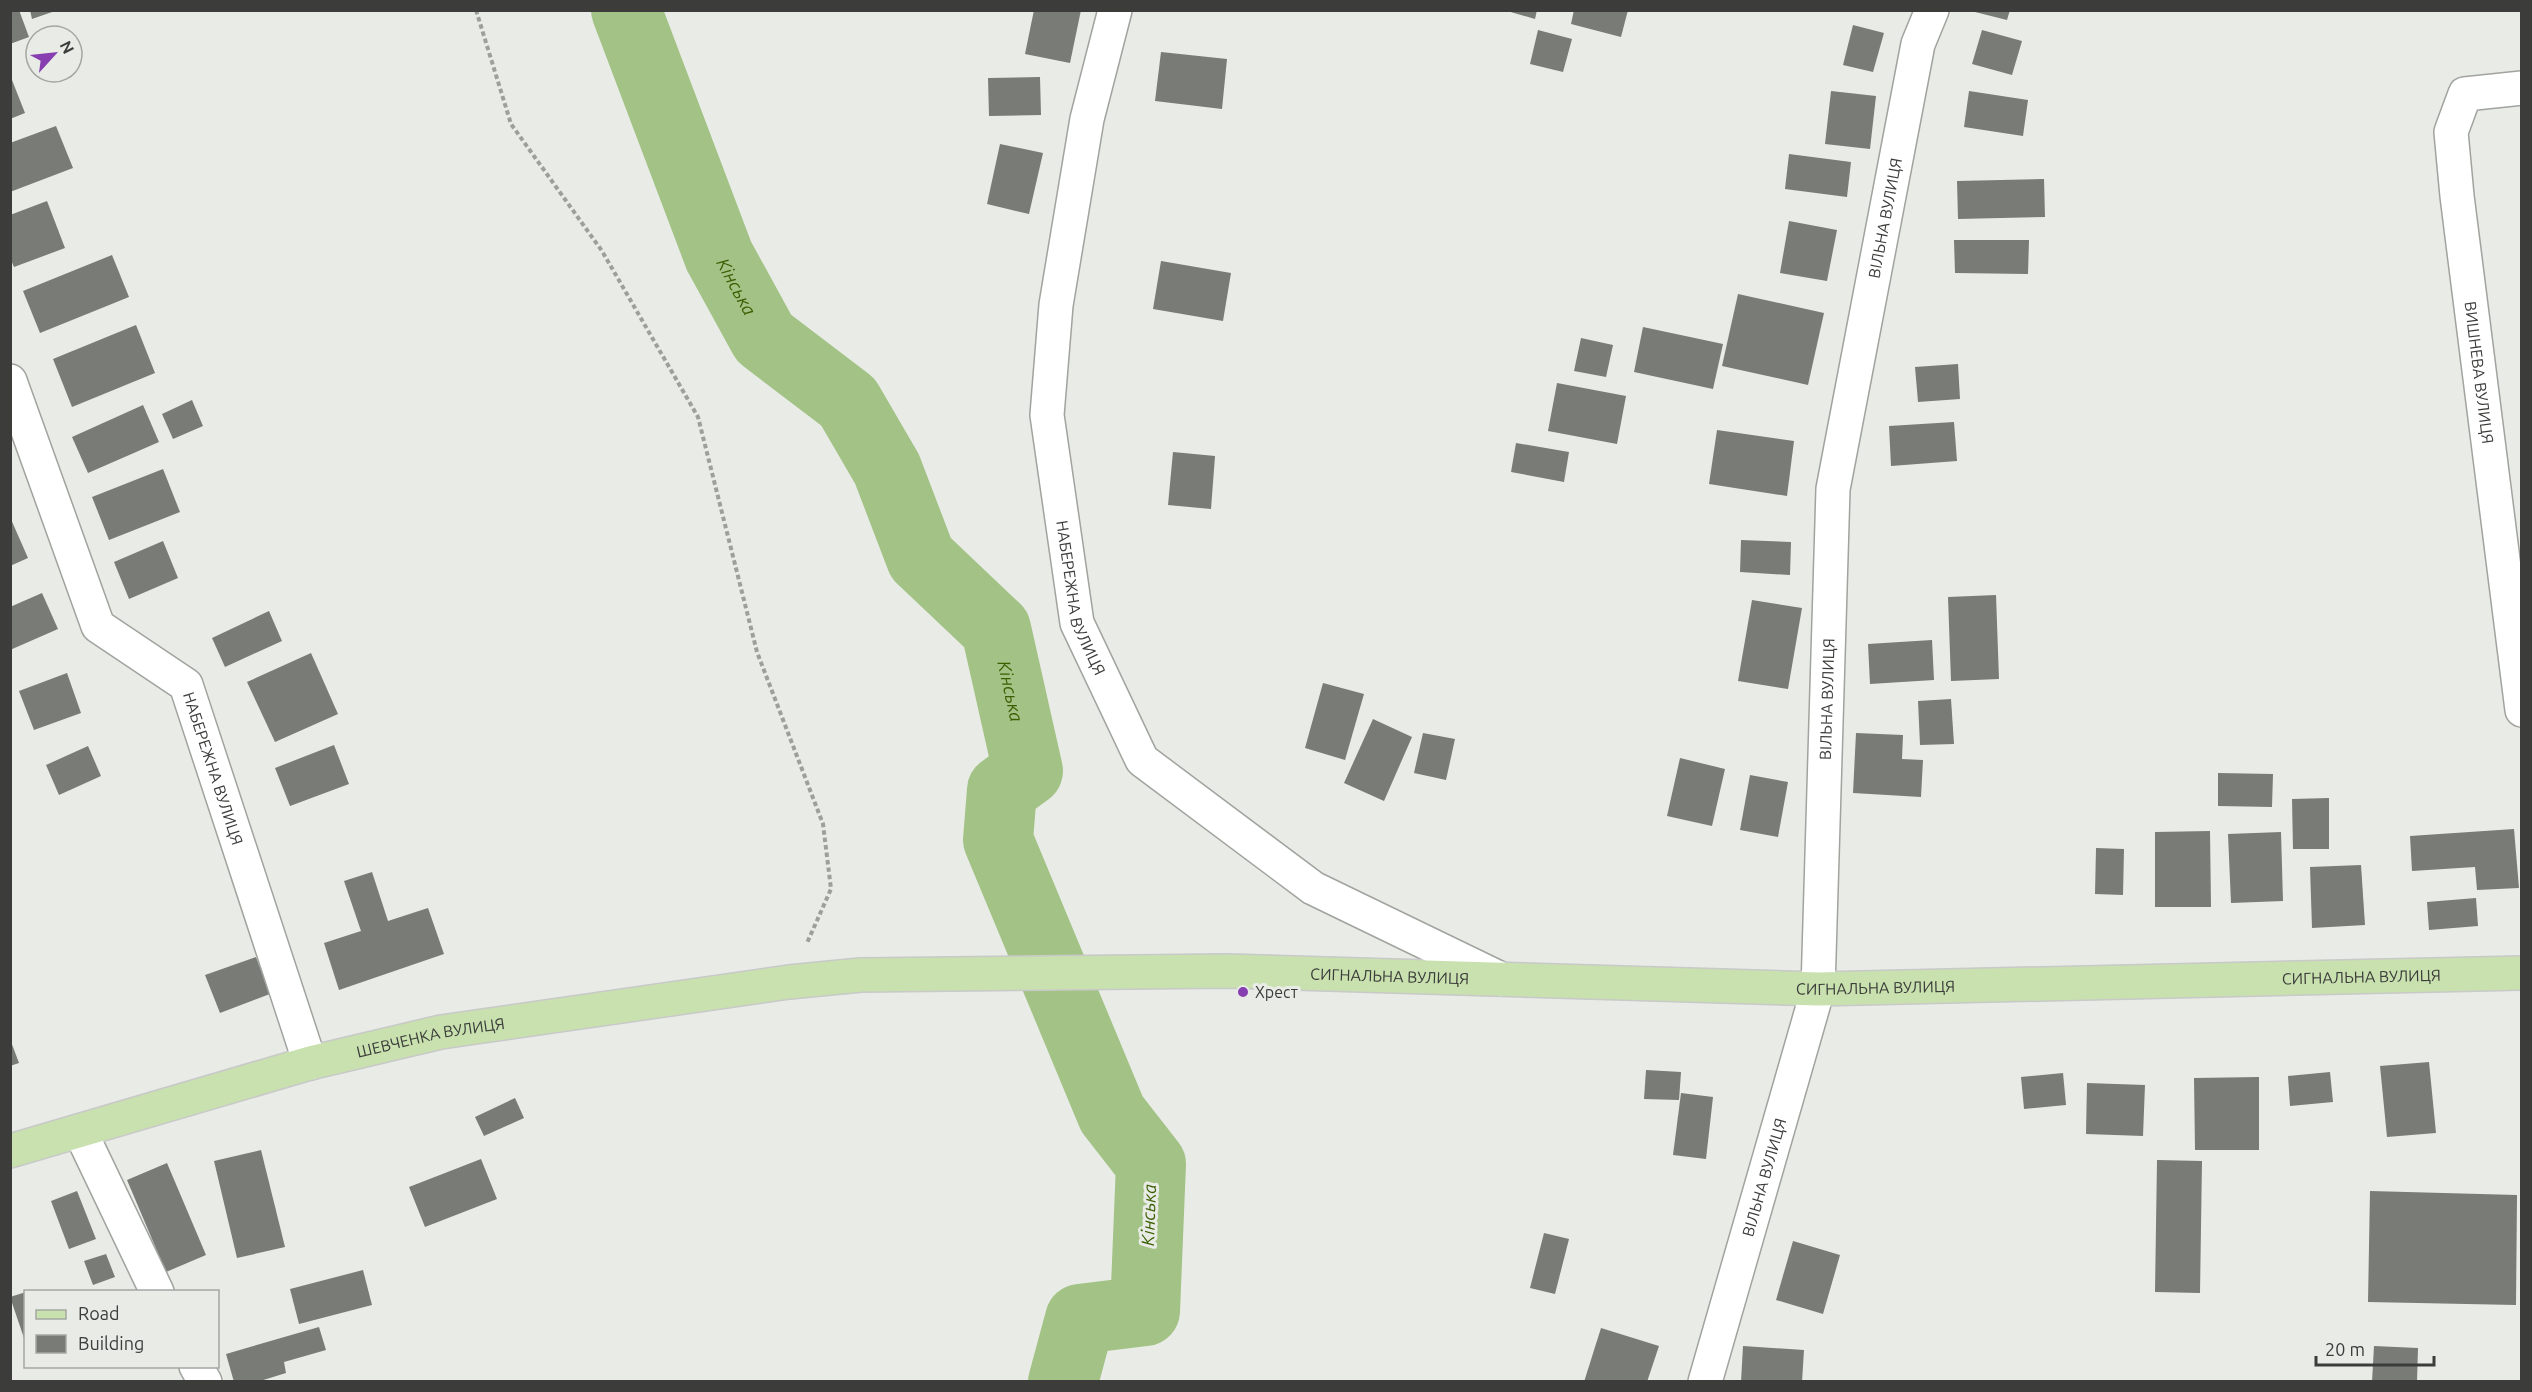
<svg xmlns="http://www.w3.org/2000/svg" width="2532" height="1392" viewBox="0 0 2532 1392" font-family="Ubuntu,sans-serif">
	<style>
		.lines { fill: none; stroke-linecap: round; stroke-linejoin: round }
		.river { stroke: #a3c286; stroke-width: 70 }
		.building { fill: #787b76 }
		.minor-casing { stroke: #a1a39e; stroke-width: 36 }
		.major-casing { stroke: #c8c9c8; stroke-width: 36 }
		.path { stroke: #9d9f9b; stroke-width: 4; stroke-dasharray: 4.5 3; stroke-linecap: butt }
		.minor { stroke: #fff; stroke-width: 33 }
		.major { stroke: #c8e1af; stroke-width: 33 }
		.poi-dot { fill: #863eb0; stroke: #e9ece6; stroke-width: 2 }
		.labels { text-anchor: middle; stroke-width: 6; stroke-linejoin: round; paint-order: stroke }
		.street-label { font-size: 16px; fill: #3c3d3b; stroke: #e9ece6 }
		.poi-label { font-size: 16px; fill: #3c3d3b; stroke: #e9ece6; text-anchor: start }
		.water-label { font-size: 18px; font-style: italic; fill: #3a5e00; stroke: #e9ece6 }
	</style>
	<rect width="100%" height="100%" fill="#e9ece6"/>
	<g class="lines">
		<path class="river" id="s1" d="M626 10 719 256 764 338 848 402 887 469 921 558 996 629 1028 771 1002 790 998 840 1112 1114 1151 1164 1145 1311 1080 1319 1063 1382"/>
	</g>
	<g class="building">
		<path d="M10 10H19L29 37 10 44Z"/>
		<path d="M30 10H55V11L32 19Z"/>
		<path d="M1034 10H1081L1070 63 1025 54Z"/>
		<path d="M1504 10H1537L1535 19Z"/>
		<path d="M1574 10H1628L1621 37 1571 24Z"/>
		<path d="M1976 10H2010L2007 20 1975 12Z"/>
		<path d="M1853 25 1884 33 1873 72 1843 65Z"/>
		<path d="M1538 30 1572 39 1563 72 1530 64Z"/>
		<path d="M1982 30 2022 41 2012 75 1972 64Z"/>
		<path d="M1161 52 1227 59 1222 109 1155 101Z"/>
		<path d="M10 75 25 113 10 119Z"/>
		<path d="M1040 77 1041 115 989 116 988 78Z"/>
		<path d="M1831 91 1876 96 1870 149 1825 144Z"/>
		<path d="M1969 91 2028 100 2023 136 1964 127Z"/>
		<path d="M56 126 73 168 10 192V143Z"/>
		<path d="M1000 144 1043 153 1029 214 987 204Z"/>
		<path d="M1789 154 1851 162 1847 197 1785 189Z"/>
		<path d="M2044 179 2045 217 1958 219 1957 181Z"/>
		<path d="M47 201 65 248 14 267 10 258V215Z"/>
		<path d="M1789 221 1837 230 1827 281 1780 273Z"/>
		<path d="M1954 240H2029L2028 274 1955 273Z"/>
		<path d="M112 255 129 297 40 333 23 291Z"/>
		<path d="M1161 261 1231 273 1223 321 1153 309Z"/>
		<path d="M1738 294 1824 313 1808 385 1722 366Z"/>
		<path d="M136 325 155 373 72 407 53 359Z"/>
		<path d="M1643 327 1723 344 1713 389 1634 372Z"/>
		<path d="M1581 338 1613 345 1606 377 1574 371Z"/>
		<path d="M1958 364 1960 399 1918 402 1915 367Z"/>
		<path d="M1557 383 1626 396 1617 444 1548 431Z"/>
		<path d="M192 400 203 426 173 439 162 414Z"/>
		<path d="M143 405 159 442 88 473 72 437Z"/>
		<path d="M1954 422 1957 461 1891 466 1889 426Z"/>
		<path d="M1717 430 1794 441 1787 496 1709 484Z"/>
		<path d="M1516 443 1569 452 1564 482 1511 472Z"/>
		<path d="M1173 452 1215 456 1211 509 1168 505Z"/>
		<path d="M163 469 180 512 109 540 92 497Z"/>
		<path d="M10 517 28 558 10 566Z"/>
		<path d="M1741 540 1791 542 1790 575 1740 572Z"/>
		<path d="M163 541 178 578 129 599 114 562Z"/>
		<path d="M42 593 58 629 10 650V607Z"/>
		<path d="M1996 595 1999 679 1951 681 1948 597Z"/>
		<path d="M1752 600 1802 608 1788 689 1738 681Z"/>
		<path d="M269 611 282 641 225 667 212 638Z"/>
		<path d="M1932 640 1934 680 1870 684 1868 644Z"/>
		<path d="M311 653 338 714 275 742 247 682Z"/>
		<path d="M67 673 81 713 34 730 19 691Z"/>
		<path d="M1323 683 1364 694 1345 760 1305 748Z"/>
		<path d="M1951 699 1954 744 1920 745 1918 701Z"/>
		<path d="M1373 719 1412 737 1384 801 1344 783Z"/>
		<path d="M1423 733 1455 739 1446 780 1414 773Z"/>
		<path d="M1856 733 1903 735 1902 759 1923 760 1921 797 1853 793Z"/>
		<path d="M334 745 349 784 290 806 275 768Z"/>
		<path d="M88 746 101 776 59 795 46 765Z"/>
		<path d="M1680 758 1725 769 1712 826 1667 816Z"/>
		<path d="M2218 773 2273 774 2272 807 2218 806Z"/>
		<path d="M1750 775 1788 782 1778 837 1740 830Z"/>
		<path d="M2329 798V849H2293L2292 799Z"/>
		<path d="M2514 829 2519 888 2477 890 2475 867 2412 871 2410 836Z"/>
		<path d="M2210 831 2211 907H2155V832Z"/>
		<path d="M2281 832 2283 901 2231 903 2228 834Z"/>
		<path d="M2096 848 2124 849 2123 895 2095 894Z"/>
		<path d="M2361 865 2365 925 2312 928 2310 867Z"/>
		<path d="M372 872 388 921 428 908 444 954 339 990 324 943 361 931 344 881Z"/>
		<path d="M2476 898 2478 926 2429 930 2427 902Z"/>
		<path d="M256 957 270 994 220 1013 205 975Z"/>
		<path d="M10 1039 19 1063 10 1066Z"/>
		<path d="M2429 1062 2436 1133 2387 1137 2380 1066Z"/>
		<path d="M1646 1070 1681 1072 1679 1100 1644 1099Z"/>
		<path d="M2330 1072 2333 1102 2290 1106 2288 1076Z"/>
		<path d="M2063 1073 2066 1105 2024 1109 2021 1077Z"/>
		<path d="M2259 1077V1150H2195L2194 1078Z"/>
		<path d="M2087 1083 2145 1085 2143 1136 2086 1134Z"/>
		<path d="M1681 1093 1713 1097 1706 1159 1673 1155Z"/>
		<path d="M515 1098 524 1118 484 1136 475 1117Z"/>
		<path d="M261 1150 285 1247 237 1258 214 1161Z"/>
		<path d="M481 1159 497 1199 425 1227 409 1187Z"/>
		<path d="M2157 1160 2202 1161 2200 1293 2155 1292Z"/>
		<path d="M167 1163 206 1255 166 1272 127 1180Z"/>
		<path d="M77 1191 96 1239 69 1249 51 1201Z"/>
		<path d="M2370 1191 2517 1195 2516 1305 2368 1302Z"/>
		<path d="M1544 1233 1569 1239 1555 1294 1530 1288Z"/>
		<path d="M1793 1241 1840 1255 1823 1314 1776 1300Z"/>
		<path d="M106 1254 115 1277 93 1285 84 1261Z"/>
		<path d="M363 1270 372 1305 299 1324 290 1289Z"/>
		<path d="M26 1292V1341H25L10 1297Z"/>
		<path d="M319 1327 326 1350 284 1362 286 1373 257 1382H234L226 1354Z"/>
		<path d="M1601 1328 1659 1346 1647 1382H1584Z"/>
		<path d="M1743 1346 1804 1350 1802 1382H1741Z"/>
		<path d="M2374 1346 2418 1348 2417 1382H2372Z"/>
	</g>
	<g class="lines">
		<defs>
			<g id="minor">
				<path id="s2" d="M1115 10 1087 119 1056 305 1047 415 1077 623 1142 760 1313 888 1501 979"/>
				<path id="s3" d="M2522 88 2465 94 2451 132 2457 196 2522 710"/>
				<path id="s4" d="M10 381 98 626 186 685 310 1063"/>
				<path d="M80 1131 157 1292"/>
				<path d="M196 1366 205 1382"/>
				<path id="s5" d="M1705 1382 1818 989 1833 489 1918 44 1932 10"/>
			</g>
			<g id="major">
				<path id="s6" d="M10 1151 310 1063 441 1032 789 982 861 975 1228 971 1818 989 2522 973"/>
			</g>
		</defs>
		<use href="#minor" class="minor-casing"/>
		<use href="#major" class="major-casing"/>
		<path class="path" d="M476 10 511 124 602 251 698 417 757 652 823 824 831 889 807 943"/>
		<use href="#minor" class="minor"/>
		<use href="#major" class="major"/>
	</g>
	<circle class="poi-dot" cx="1243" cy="992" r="6"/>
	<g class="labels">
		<g class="street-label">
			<text dy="6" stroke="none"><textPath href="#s5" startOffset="1185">ВІЛЬНА ВУЛИЦЯ</textPath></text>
			<text dy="6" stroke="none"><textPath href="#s3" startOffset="340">ВИШНЕВА ВУЛИЦЯ</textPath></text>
			<text dy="6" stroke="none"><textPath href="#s2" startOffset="598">НАБЕРЕЖНА ВУЛИЦЯ</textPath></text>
			<text dy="6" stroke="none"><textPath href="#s5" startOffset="699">ВІЛЬНА ВУЛИЦЯ</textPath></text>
			<text dy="6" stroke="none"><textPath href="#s4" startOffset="454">НАБЕРЕЖНА ВУЛИЦЯ</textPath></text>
			<text dy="6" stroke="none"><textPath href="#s6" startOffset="1400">СИГНАЛЬНА ВУЛИЦЯ</textPath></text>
			<text dy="6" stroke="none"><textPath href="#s6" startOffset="2372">СИГНАЛЬНА ВУЛИЦЯ</textPath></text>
			<text dy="6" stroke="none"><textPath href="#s6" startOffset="1886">СИГНАЛЬНА ВУЛИЦЯ</textPath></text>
			<text dy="6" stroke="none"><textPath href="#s6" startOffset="436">ШЕВЧЕНКА ВУЛИЦЯ</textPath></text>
			<text dy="6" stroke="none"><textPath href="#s5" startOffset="213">ВІЛЬНА ВУЛИЦЯ</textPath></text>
		</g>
		<g class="poi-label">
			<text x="1255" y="998">Хрест</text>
		</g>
		<g class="water-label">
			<text dy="6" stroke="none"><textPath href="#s1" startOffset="298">Кінська</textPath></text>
			<text dy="6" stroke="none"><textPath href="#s1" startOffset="802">Кінська</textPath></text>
			<text transform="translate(1149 1215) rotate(-88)" y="6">Кінська</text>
		</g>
	</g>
	<rect width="2532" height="1392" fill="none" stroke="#3c3d3b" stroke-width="24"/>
	<rect x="24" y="1290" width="195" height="78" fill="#e9ece6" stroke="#a4a6a2" stroke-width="1.5"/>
	<rect x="36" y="1310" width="30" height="9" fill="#c8e1af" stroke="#a4a6a2" stroke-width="1.5"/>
	<text x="78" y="1320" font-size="18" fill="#3c3d3b">Road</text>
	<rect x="36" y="1335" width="30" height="18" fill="#787b76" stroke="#a4a6a2" stroke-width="1.5"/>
	<text x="78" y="1350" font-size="18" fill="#3c3d3b">Building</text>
	<g transform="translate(54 54) rotate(63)"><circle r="28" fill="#e9ece6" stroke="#a4a6a2" stroke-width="1.5"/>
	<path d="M0-4.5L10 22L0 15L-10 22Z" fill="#863eb0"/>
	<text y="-9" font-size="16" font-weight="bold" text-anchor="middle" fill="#3c3d3b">N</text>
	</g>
	<path d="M2316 1356v9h118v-9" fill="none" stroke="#3c3d3b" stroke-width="3"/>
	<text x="2325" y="1356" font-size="18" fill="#3c3d3b" stroke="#e9ece6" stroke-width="4.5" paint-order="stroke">20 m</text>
</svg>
